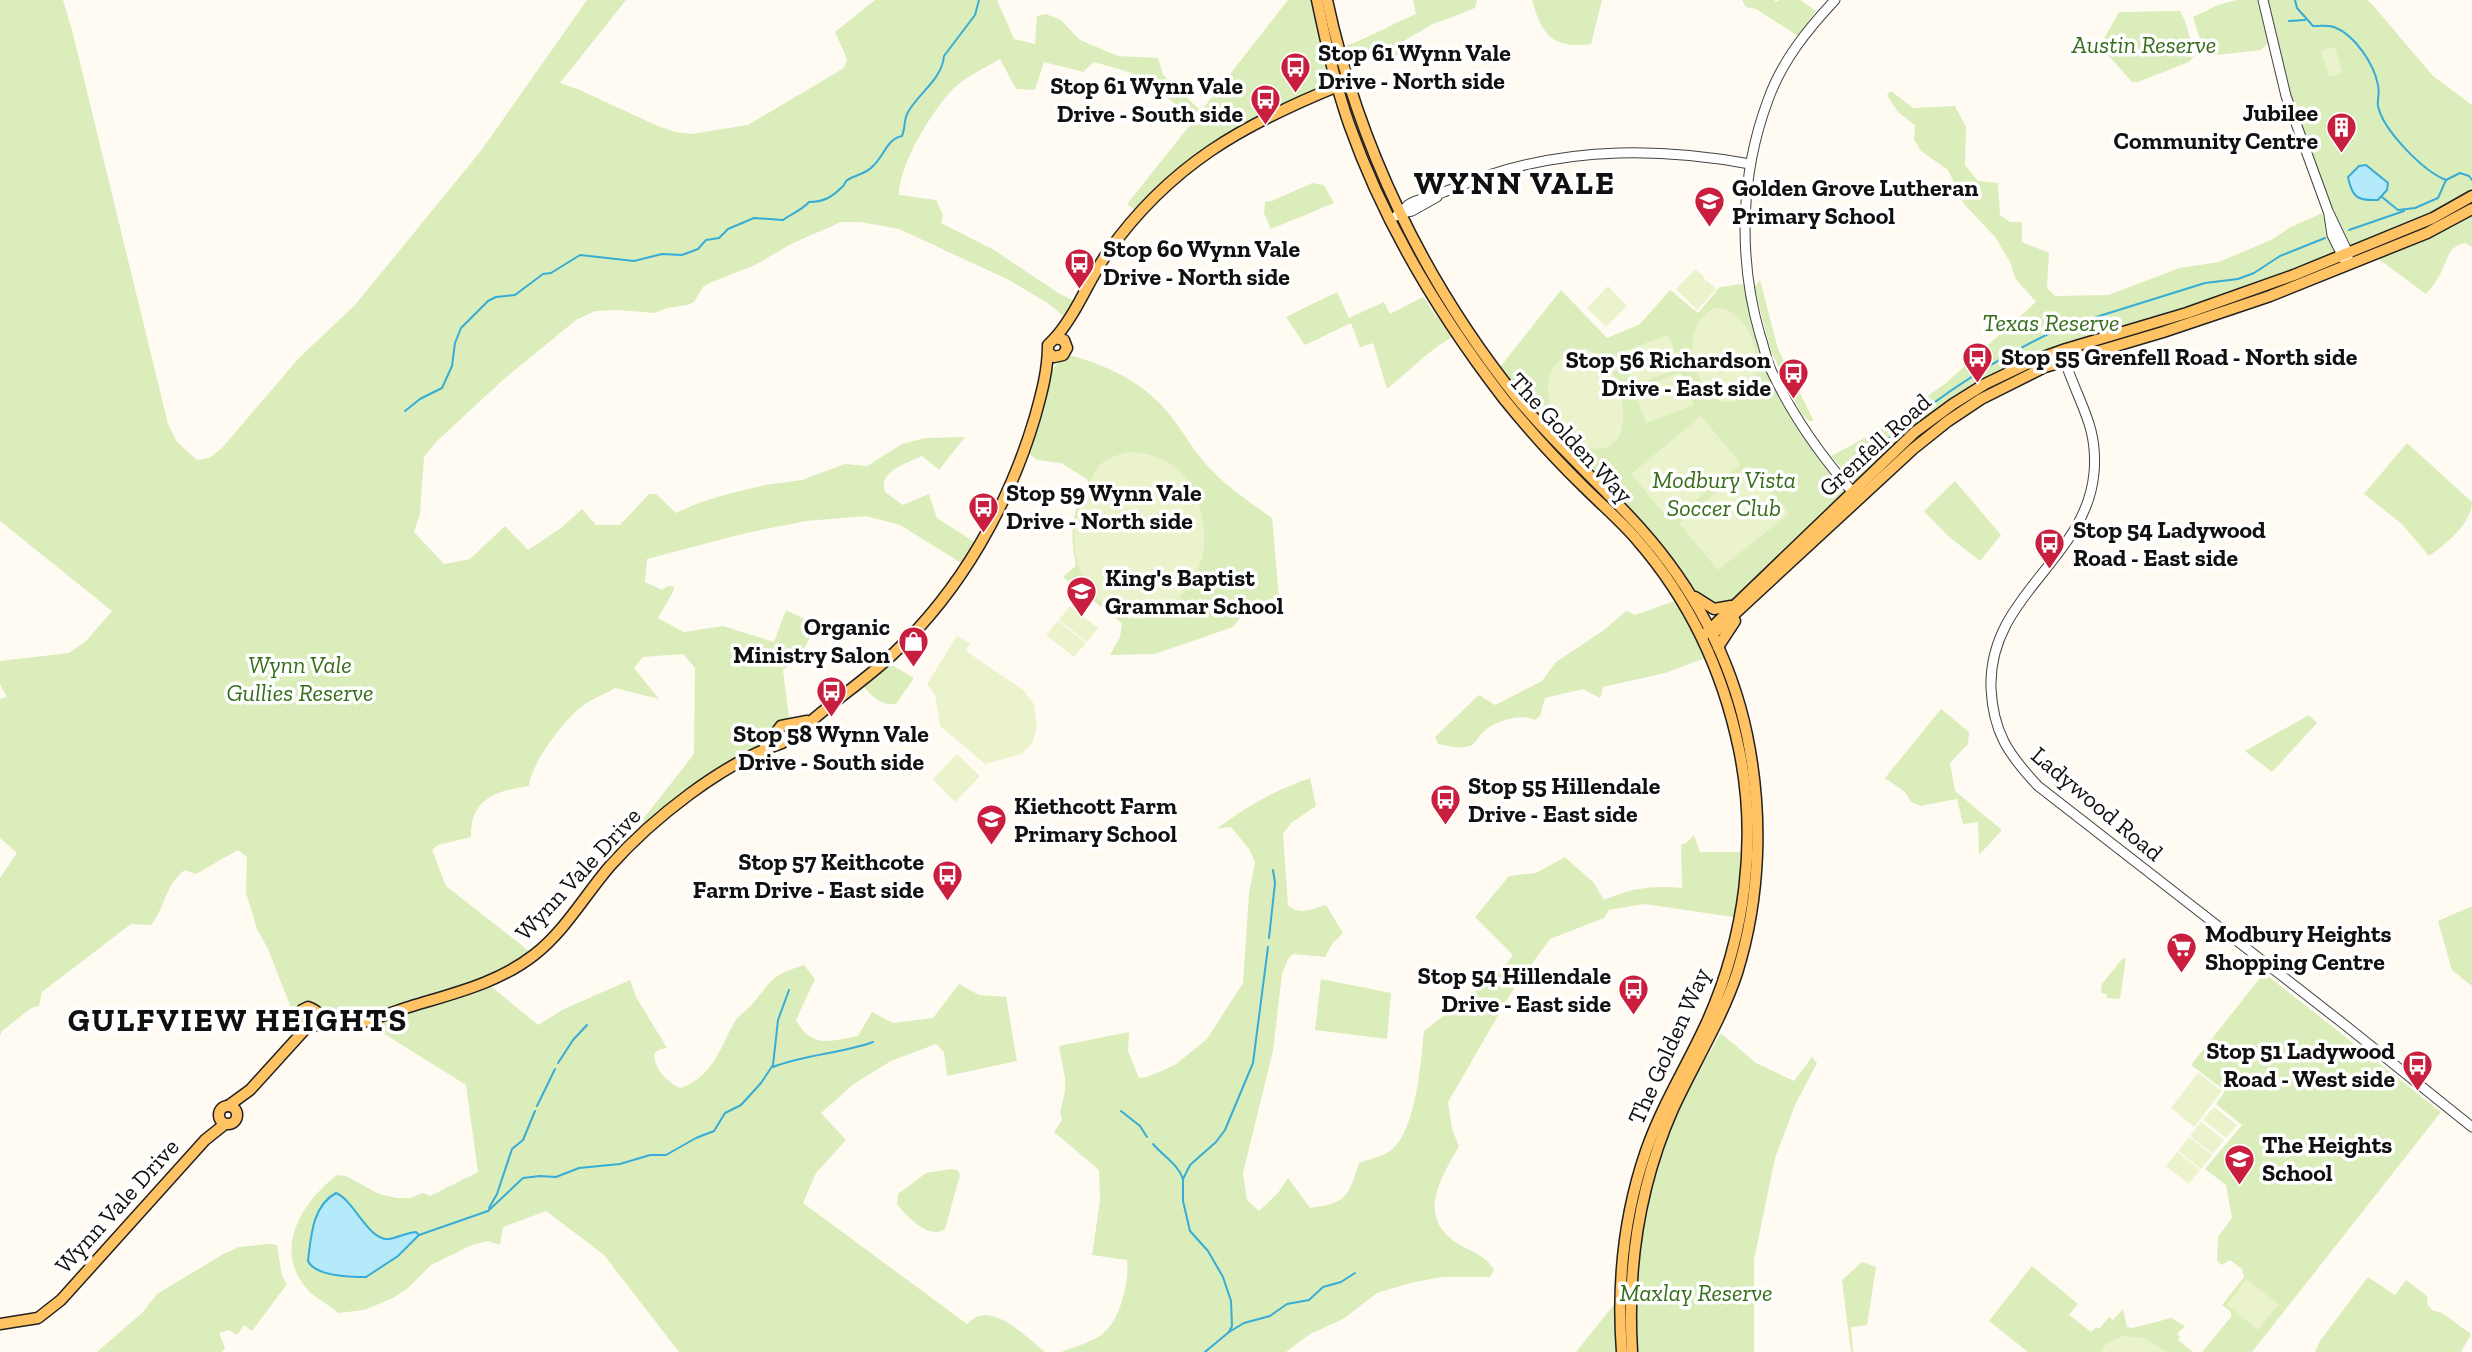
<svg xmlns="http://www.w3.org/2000/svg" width="2472" height="1352" viewBox="0 0 2472 1352" font-family="'Zilla Slab',serif">
	<style>
		.green { fill: #dbedba }
		.pitch { fill: #ebf3cc }
		.water { fill: #b5eafa; stroke: #37acd6; stroke-width: 2 }
		.lines { fill: none; stroke-linecap: round; stroke-linejoin: round }
		.stream { stroke: #37acd6; stroke-width: 2 }
		.minor-casing { stroke: #434343; stroke-width: 11 }
		.major-casing { stroke: #212121; stroke-width: 13 }
		.minor { stroke: #fff; stroke-width: 9 }
		.major { stroke: #ffc363; stroke-width: 10 }
		.labels { text-anchor: middle; stroke-width: 7; stroke-linejoin: round; paint-order: stroke }
		.park-label { font-size: 24px; font-style: italic; fill: #386d1b; stroke: #fff }
		.poi-label { font-size: 24px; font-weight: bold; fill: #101010; stroke: #fff; text-anchor: start }
		.street-label { font-size: 24px; fill: #101010; stroke: #fff }
		.district-label { font-size: 32px; font-weight: bold; letter-spacing: 2px; fill: #101010; stroke: #fff }
	</style>
	<rect width="100%" height="100%" fill="#fffbf3"/>
	<g class="green">
		<path d="M0 0H63L73 34 168 424 177 442 197 460 209 458 222 448 299 358 355 305 480 152 587 0H626L560 83 580 90 660 127 676 132 691 134 748 125 844 68 847 59 835 32 875 0H997L1014 39 1035 44 1037 16 1046 14 1061 20 1080 40 1118 56 1158 58 1163 75 1201 111 1288 0H1317L1338 86 1222 143 1139 213 1127 204 1194 120 1148 81 1129 72 1094 62 1083 72 1044 62 1035 90 1016 89 1000 59C985 68 965 77 953 89 932 111 899 164 899 195L936 200 943 215 941 223 994 250 1060 294 1077 302 1068 320 1049 304 1009 280 899 229 861 222H841L791 244 755 265 712 282 703 287 694 302 687 305 668 308 655 313 618 310 595 311 576 320 504 379 437 441 424 457 420 514 414 532 444 564 470 559 505 526 528 550 561 528 582 509 596 525H620L649 494H656L676 513 698 503 728 494 765 485 802 480 845 464 867 466 902 444 925 438 965 437 939 470 922 456C906 464 878 471 885 492L903 505 929 494 937 518 979 545 966 566 900 525 866 516 806 521 746 533 647 559 645 582 662 590 668 586 674 587 673 592 658 618 684 632 723 626 774 642 786 610 802 618 818 620 801 656 783 670 790 725 642 833 644 818 694 754 695 668 683 654 643 657 634 668 659 699 615 688C605 694 594 698 585 704 567 715 530 765 529 786 497 791 470 798 471 837L438 845 432 850 446 886 534 955 487 983 538 1025 564 1009 630 980 636 997 667 1048 658 1050 654 1054C655 1070 666 1081 680 1088 712 1078 720 1048 734 1023 739 1015 747 1010 753 1003 773 979 772 975 804 965L815 979 796 1020C812 1049 830 1041 858 1036L872 1012 893 1023 933 1018 959 984 979 995 1006 997 1017 1061 947 1076 944 1052 936 1044 891 1061 855 1083 821 1113 846 1140 816 1173 803 1203 967 1324C990 1298 1026 1337 1045 1352H679L604 1255 546 1211 503 1227 500 1245 488 1241 472 1245 431 1265 407 1289 391 1299 364 1310 338 1313C329 1304 316 1299 308 1290 271 1250 303 1201 337 1175L346 1176 379 1194 397 1198H410L423 1193 430 1196 478 1172 466 1085 378 1030 373 1018 338 1023 315 1009 295 1018 268 949 257 929 246 893 247 857 238 850 196 874 185 870C166 883 165 908 151 925L131 924 42 992 39 1006 31 1008 2 1031 0 1036V878L17 853 0 838V699L7 697 0 684V661L69 653 86 641 112 611 0 521Z"/>
		<path d="M1413 0H1477L1475 8 1431 25 1402 42 1398 55 1381 59 1374 53 1351 64 1346 46C1370 37 1392 24 1416 14Z"/>
		<path d="M1532 0H1602L1591 44C1552 49 1542 35 1532 0Z"/>
		<path d="M1742 0H1774L1776 2 1779 0H1800L1816 11 1798 36 1756 9 1746 7Z"/>
		<path d="M2237 0H2257L2268 43 2261 50 2207 56 2204 52 2193 17 2218 5Z"/>
		<path d="M2263 0H2367L2371 3 2433 76 2472 105V195L2348 253 2286 96Z"/>
		<path d="M2180 11 2185 21 2194 51V56L2189 62 2138 82H2132L2100 46 2119 12Z"/>
		<path d="M1891 91 1913 108 1955 106 1966 127 1965 165 1978 181 1998 183 2000 215 2010 222H2022V242L2049 253 2047 288 2055 296 2108 295 2180 268 2219 262 2273 239 2289 228 2322 213 2337 250 2334 256 1984 381 1858 481H1853L1831 456 1878 431 1946 383 2036 302 2015 278 2011 264 1996 238 1964 204 1948 170 1921 151 1914 139 1915 125 1898 112 1887 95Z"/>
		<path d="M1312 183 1324 185 1334 203 1271 229 1264 213 1265 202 1272 201Z"/>
		<path d="M2472 208V247L2465 243C2449 247 2449 255 2443 268 2439 278 2433 286 2426 294L2373 255Z"/>
		<path d="M1760 280 1778 349 1814 421H1809L1802 415 1771 351 1755 290V286Z"/>
		<path d="M1749 283 1770 368 1804 430 1851 492 1735 604 1718 609 1688 591 1497 371 1561 290 1607 338 1640 324 1670 290 1698 313 1720 287Z"/>
		<path d="M1337 292 1349 318 1384 302 1390 314 1423 297 1435 315 1458 335C1437 342 1406 374 1387 389L1373 343 1360 347 1351 323 1305 345 1286 317Z"/>
		<path d="M1064 354C1104 363 1144 382 1170 415 1182 430 1192 448 1205 463 1224 485 1248 501 1272 518L1279 597 1250 606 1233 627 1155 654 1110 655 1120 637 1122 623 1063 577 1076 566C1069 532 1072 511 1088 480L1061 463 1037 460 1029 454 1047 377Z"/>
		<path d="M2407 443 2472 502C2472 523 2446 544 2429 556L2402 524 2364 494Z"/>
		<path d="M1955 481 2001 535 1980 561 1948 536 1924 511Z"/>
		<path d="M1680 599 1711 656 1665 673 1603 687 1600 698 1583 689 1545 698 1540 716 1535 720C1520 713 1495 721 1483 732 1479 736 1476 742 1472 745 1463 750 1448 746 1438 744L1435 737 1479 695 1495 705 1542 681 1556 662 1604 630 1626 611 1635 615Z"/>
		<path d="M890 664 914 678 896 704C881 706 873 697 864 687Z"/>
		<path d="M1941 709 1969 732 1968 744 1950 763 1955 791 2002 830 1979 855 1978 822 1963 824 1957 799 1920 806 1911 802 1905 792 1885 778Z"/>
		<path d="M2309 715 2317 723 2272 772 2245 751Z"/>
		<path d="M1310 778 1316 806 1291 823 1283 834 1288 905C1299 916 1312 909 1326 905L1343 933 1332 944 1325 957 1293 954 1288 959 1282 974 1273 1051 1243 1173 1247 1200 1259 1211 1278 1193 1288 1178 1310 1208C1347 1203 1348 1197 1359 1163 1369 1159 1382 1157 1390 1151 1416 1133 1421 1061 1424 1031L1501 971 1513 955 1475 917 1509 876 1536 873 1565 857 1594 883 1604 900C1630 888 1654 885 1682 888L1681 845 1686 843 1694 835 1700 852H1747L1740 918 1644 904 1609 910 1604 918 1550 939 1531 965 1528 964 1448 1102 1452 1129 1459 1146C1440 1180 1415 1218 1460 1245 1474 1253 1485 1255 1494 1270L1490 1277H1442L1410 1283 1377 1293 1343 1319 1310 1334 1286 1352H1061C1073 1347 1087 1344 1098 1337 1119 1326 1130 1282 1127 1260L1092 1255 1100 1201 1099 1170 1054 1132 1062 1120 1060 1112 1065 1092V1078L1059 1046 1129 1032 1128 1051 1139 1078 1147 1077 1175 1065 1207 1039 1243 983 1249 894 1255 862 1249 849 1231 827 1216 829C1246 807 1275 790 1310 778Z"/>
		<path d="M2472 906V986L2452 970 2438 921Z"/>
		<path d="M2126 958 2120 999 2107 998V994L2101 993 2102 984 2122 959Z"/>
		<path d="M2264 973 2441 1112 2252 1352H2202L2231 1317V1312L2222 1305 2244 1277 2242 1269 2230 1260 2222 1265 2217 1261 2218 1237 2232 1218 2226 1185 2205 1169 2242 1125 2216 1104 2225 1091 2191 1065Z"/>
		<path d="M1321 979 1391 993 1387 1039 1315 1030Z"/>
		<path d="M1721 1033 1756 1063 1794 1081 1812 1057 1817 1063 1795 1105 1775 1158 1754 1260V1352H1638C1631 1266 1648 1177 1684 1100 1695 1077 1708 1055 1721 1033Z"/>
		<path d="M952 1169 957 1170 960 1175 945 1229C929 1240 907 1217 897 1204L898 1194 926 1173Z"/>
		<path d="M268 1244 277 1245 282 1276 287 1284 252 1331 244 1325 237 1335 229 1330 219 1333 225 1348 222 1352H97L143 1312 157 1294 225 1253 239 1247Z"/>
		<path d="M1862 1262 1876 1267 1867 1325 1851 1327 1853 1352H1851L1842 1280Z"/>
		<path d="M2032 1266 2078 1304 2069 1315 2091 1332 2096 1327 2099 1329 2109 1317 2113 1320 2123 1309 2127 1327 2133 1328 2171 1318 2185 1326 2177 1334 2180 1337 2178 1340 2193 1352H2028L1989 1321Z"/>
		<path d="M2368 1277 2395 1295 2406 1280 2428 1297 2427 1304 2432 1310 2442 1313 2471 1334 2461 1352H2315L2320 1341Z"/>
		<path d="M1620 1297 1622 1352H1576Z"/>
	</g>
	<g class="pitch">
		<path d="M2335 47 2342 73 2329 77 2321 51Z"/>
		<path d="M1695 269 1705 278 1704 281 1706 280 1716 289 1697 310 1687 300 1689 298 1686 299 1676 289Z"/>
		<path d="M1608 286 1627 306 1606 327 1587 308Z"/>
		<path d="M1715 308C1760 306 1774 402 1728 402 1713 402 1704 387 1698 374 1688 351 1689 320 1715 308Z"/>
		<path d="M1668 335 1681 368 1633 385 1621 352Z"/>
		<path d="M1585 348C1613 361 1624 389 1623 419 1622 426 1622 434 1617 439 1583 483 1500 368 1585 348Z"/>
		<path d="M1681 372 1694 405 1646 423 1634 390Z"/>
		<path d="M1701 416 1741 464 1670 521 1631 474Z"/>
		<path d="M1130 452C1157 453 1182 466 1194 491 1202 510 1207 533 1203 554 1200 568 1192 580 1184 591 1151 636 1108 623 1084 578 1067 546 1074 512 1090 482 1093 475 1095 469 1101 464 1109 457 1120 454 1130 452Z"/>
		<path d="M1749 465 1789 514 1718 570 1679 523Z"/>
		<path d="M1070 606 1098 628 1087 642 1059 620Z"/>
		<path d="M1058 621 1086 643 1074 657 1046 635Z"/>
		<path d="M957 636 970 643 966 651 1023 690 1034 704 1037 725 1033 742 1022 754 985 764 940 726 935 695 927 684Z"/>
		<path d="M957 754 980 776 955 802 933 779Z"/>
		<path d="M2198 1073 2222 1091 2194 1127 2171 1108Z"/>
		<path d="M2214 1107 2237 1125 2226 1138 2203 1120Z"/>
		<path d="M2201 1122 2224 1140 2213 1154 2190 1136Z"/>
		<path d="M2189 1137 2212 1155 2201 1169 2178 1151Z"/>
		<path d="M2177 1152 2200 1170 2189 1184 2166 1166Z"/>
		<path d="M2246 1279 2279 1304 2258 1330 2227 1305Z"/>
		<path d="M2123 1336 2143 1338 2168 1352H2100L2107 1343Z"/>
	</g>
	<g class="water">
		<path d="M2366 165 2388 183 2387 190 2378 200C2357 201 2352 197 2348 177L2359 166Z"/>
		<path d="M336 1193C354 1200 368 1241 389 1239 397 1238 405 1233 416 1232L419 1235 398 1256 366 1277C351 1277 315 1276 308 1261 311 1237 312 1206 336 1193Z"/>
	</g>
	<g class="lines">
		<g class="stream">
			<path d="M2295 0 2297 8 2313 26C2319 26 2327 25 2334 27 2355 35 2374 64 2378 85 2380 92 2377 100 2378 106 2383 130 2423 171 2446 180L2460 173 2469 176 2472 180"/>
			<path d="M2289 21 2305 20"/>
			<path d="M2382 197 2398 210 2415 208 2438 198 2446 180"/>
			<path d="M2349 230 2404 211"/>
			<path d="M405 411 420 399 442 388 452 366 455 343 461 328 488 301 496 297 515 295 543 274 551 273 580 255 634 261 662 254 682 255 698 249 706 240 719 238 728 229 754 218 783 220C792 213 801 211 809 202 824 202 832 197 842 187 847 183 843 182 849 179 857 175 867 173 873 166 884 156 887 139 902 136 905 129 904 121 907 114 917 94 942 80 944 56L975 15 979 0"/>
			<path d="M1873 452C1929 402 1993 359 2061 328L2205 283 2238 279 2254 273 2280 256 2325 238"/>
			<path d="M1269 938 1275 883 1273 870"/>
			<path d="M558 1063 573 1040 587 1025"/>
			<path d="M773 1067C806 1054 840 1054 873 1042"/>
			<path d="M537 1106 555 1069"/>
			<path d="M1121 1111 1140 1126 1147 1137"/>
			<path d="M1153 1144C1163 1156 1178 1164 1183 1179"/>
			<path d="M489 1208 497 1194 512 1149 523 1140 535 1111"/>
			<path d="M419 1235 488 1211 523 1178 540 1176 556 1177 579 1168 620 1164 650 1155H666L696 1138 714 1131 725 1113 741 1105 761 1083 773 1065 778 1020 789 990"/>
			<path d="M1229 1332 1232 1326 1231 1301 1223 1277 1208 1251 1190 1231 1183 1201V1179L1190 1165 1216 1142 1225 1130 1253 1063 1268 947"/>
			<path d="M1205 1352 1229 1332 1244 1323 1270 1316 1287 1304 1309 1300 1323 1287 1341 1282 1355 1273"/>
		</g>
		<defs>
			<g id="minor">
				<path d="M1835 0C1807 30 1782 61 1768 100 1740 175 1738 259 1760 335 1764 346 1766 359 1771 370 1793 417 1823 459 1857 497"/>
				<path d="M2263 0 2286 96 2328 211 2348 253V260"/>
				<path d="M1402 213 1412 211 1437 197"/>
				<path d="M2329 215 2332 235 2345 261"/>
				<path d="M1396 216C1401 213 1404 209 1408 205 1418 198 1432 197 1444 192 1459 187 1473 180 1489 175 1575 147 1662 148 1750 164"/>
				<path d="M2068 359 2067 367C2081 407 2098 428 2094 473 2086 560 1988 595 1991 688 1993 732 2008 754 2038 786L2345 1025 2472 1127"/>
			</g>
			<g id="major">
				<path d="M1317 0C1326 42 1335 84 1349 124 1384 223 1440 316 1504 399 1529 430 1556 460 1585 488 1603 506 1622 522 1638 541 1690 601 1723 672 1739 749 1758 840 1745 937 1707 1022 1687 1066 1662 1105 1646 1151 1624 1215 1617 1285 1622 1352"/>
				<path d="M1327 0C1358 145 1424 282 1517 398 1555 445 1601 484 1641 529 1693 587 1731 658 1747 735 1763 813 1761 896 1737 973 1721 1021 1694 1063 1673 1109 1639 1186 1627 1269 1632 1352"/>
				<path d="M1055 338C1077 313 1089 279 1108 252 1170 165 1242 125 1338 86"/>
				<path d="M1695 597 1714 609 1731 606"/>
				<path d="M1715 632 1913 449 1948 421 1981 399 2045 367 2163 332 2270 296 2427 233 2472 209"/>
				<path d="M1705 634 1915 432 1953 404 1985 384 2035 360 2066 349 2187 313 2294 275 2433 218 2472 196"/>
				<path d="M1718 647 1735 621"/>
				<path d="M796 735C826 705 863 683 894 653 961 590 1009 505 1035 417 1042 392 1048 370 1048 345L1055 338 1064 340 1067 348 1063 355 1054 357 1049 353"/>
				<path d="M765 747 781 726 807 721"/>
				<path d="M373 1018C339 1034 338 1024 306 1025L299 1016 302 1010 308 1007C319 1010 322 1020 334 1022 359 1027 389 1013 412 1006 455 993 498 983 534 955 565 931 585 895 610 866 652 819 722 763 782 743"/>
				<circle cx="228" cy="1115" r="9"/>
				<path d="M228 1106 250 1090 309 1025"/>
				<path d="M0 1324 38 1318 61 1300 205 1140 225 1124"/>
			</g>
		</defs>
		<use href="#minor" class="minor-casing"/>
		<use href="#major" class="major-casing"/>
		<use href="#minor" class="minor"/>
		<use href="#major" class="major"/>
	</g>
	<defs>
		<symbol id="bus-pin" viewBox="-11 -11 22 30"><path d="M0 17L-7.5 6A9.5 9.5 0 1 1 7.5 6Z" fill="#ca1e3f" stroke="#fff"/><path d="M-5-6H5V4H4V6H2V4H-2V6H-4V4H-5ZM-3.5-4V0h7V-4ZM-3.5 1.2v1.5H-2V1.2ZM2 1.2v1.5H3.5V1.2Z" fill="#fff"/></symbol>
		<symbol id="building-pin" viewBox="-11 -11 22 30"><path d="M0 17L-7.5 6A9.5 9.5 0 1 1 7.5 6Z" fill="#ca1e3f" stroke="#fff"/><path d="M-4-6H4V6H1V3H-1V6H-4ZM-2.5-4.3h1.7v1.8h-1.7ZM.8-4.3h1.7v1.8H.8ZM-2.5-1h1.7V.8h-1.7ZM.8-1h1.7V.8H.8Z" fill="#fff"/></symbol>
		<symbol id="school-pin" viewBox="-11 -11 22 30"><path d="M0 17L-7.5 6A9.5 9.5 0 1 1 7.5 6Z" fill="#ca1e3f" stroke="#fff"/><path d="M0-5L7-2L0 1L-7-2ZM-4 1L0 2.5L4 1V4Q0 6-4 4Z" fill="#fff"/></symbol>
		<symbol id="shop-pin" viewBox="-11 -11 22 30"><path d="M0 17L-7.5 6A9.5 9.5 0 1 1 7.5 6Z" fill="#ca1e3f" stroke="#fff"/><path d="M-5-2.5h2.3a2.7 3.5 0 0 1 5.4 0H5L5.5 6h-11ZM-1.5-2.5h3a1.5 2.3 0 0 0-3 0Z" fill="#fff"/></symbol>
		<symbol id="supermarket-pin" viewBox="-11 -11 22 30"><path d="M0 17L-7.5 6A9.5 9.5 0 1 1 7.5 6Z" fill="#ca1e3f" stroke="#fff"/><path d="M-6-5.5h2.5l.6 2H6L4.5 2H-2.5L-4.4-4H-6ZM-1.5 3.2a1.3 1.3 0 1 0 .1 0ZM3 3.2a1.3 1.3 0 1 0 .1 0Z" fill="#fff"/></symbol>
	</defs>
	<g fill-rule="evenodd">
		<use href="#bus-pin" x="1278" y="50" width="35" height="47"/>
		<use href="#bus-pin" x="1248" y="82" width="35" height="47"/>
		<use href="#building-pin" x="2324" y="110" width="35" height="47"/>
		<use href="#school-pin" x="1692" y="184" width="35" height="47"/>
		<use href="#bus-pin" x="1062" y="246" width="35" height="47"/>
		<use href="#bus-pin" x="1960" y="340" width="35" height="47"/>
		<use href="#bus-pin" x="1776" y="356" width="35" height="47"/>
		<use href="#bus-pin" x="966" y="490" width="35" height="47"/>
		<use href="#bus-pin" x="2032" y="526" width="35" height="47"/>
		<use href="#school-pin" x="1064" y="574" width="35" height="47"/>
		<use href="#shop-pin" x="896" y="624" width="35" height="47"/>
		<use href="#bus-pin" x="814" y="674" width="35" height="47"/>
		<use href="#bus-pin" x="1428" y="782" width="35" height="47"/>
		<use href="#school-pin" x="974" y="802" width="35" height="47"/>
		<use href="#bus-pin" x="930" y="858" width="35" height="47"/>
		<use href="#supermarket-pin" x="2164" y="930" width="35" height="47"/>
		<use href="#bus-pin" x="1616" y="972" width="35" height="47"/>
		<use href="#bus-pin" x="2400" y="1048" width="35" height="47"/>
		<use href="#school-pin" x="2222" y="1142" width="35" height="47"/>
	</g>
	<g class="labels">
		<g class="park-label">
			<text x="2144" y="53">Austin Reserve</text>
			<text x="2051" y="331">Texas Reserve</text>
			<text x="1724" y="488">Modbury Vista<tspan x="1724" dy="28">Soccer Club</tspan></text>
			<text x="300" y="673">Wynn Vale<tspan x="300" dy="28">Gullies Reserve</tspan></text>
			<text x="1696" y="1301">Maxlay Reserve</text>
		</g>
		<g class="poi-label">
			<text x="1318" y="61">Stop 61 Wynn Vale<tspan x="1318" dy="28">Drive - North side</tspan></text>
			<text x="1243" y="94" text-anchor="end">Stop 61 Wynn Vale<tspan x="1243" dy="28">Drive - South side</tspan></text>
			<text x="2318" y="121" text-anchor="end">Jubilee<tspan x="2318" dy="28">Community Centre</tspan></text>
			<text x="1732" y="196">Golden Grove Lutheran<tspan x="1732" dy="28">Primary School</tspan></text>
			<text x="1103" y="257">Stop 60 Wynn Vale<tspan x="1103" dy="28">Drive - North side</tspan></text>
			<text x="2001" y="365">Stop 55 Grenfell Road - North side</text>
			<text x="1771" y="368" text-anchor="end">Stop 56 Richardson<tspan x="1771" dy="28">Drive - East side</tspan></text>
			<text x="1006" y="501">Stop 59 Wynn Vale<tspan x="1006" dy="28">Drive - North side</tspan></text>
			<text x="2073" y="538">Stop 54 Ladywood<tspan x="2073" dy="28">Road - East side</tspan></text>
			<text x="1105" y="586">King's Baptist<tspan x="1105" dy="28">Grammar School</tspan></text>
			<text x="890" y="635" text-anchor="end">Organic<tspan x="890" dy="28">Ministry Salon</tspan></text>
			<text x="831" y="742" text-anchor="middle">Stop 58 Wynn Vale<tspan x="831" dy="28">Drive - South side</tspan></text>
			<text x="1468" y="794">Stop 55 Hillendale<tspan x="1468" dy="28">Drive - East side</tspan></text>
			<text x="1014" y="814">Kiethcott Farm<tspan x="1014" dy="28">Primary School</tspan></text>
			<text x="924" y="870" text-anchor="end">Stop 57 Keithcote<tspan x="924" dy="28">Farm Drive - East side</tspan></text>
			<text x="2205" y="942">Modbury Heights<tspan x="2205" dy="28">Shopping Centre</tspan></text>
			<text x="1611" y="984" text-anchor="end">Stop 54 Hillendale<tspan x="1611" dy="28">Drive - East side</tspan></text>
			<text x="2395" y="1059" text-anchor="end">Stop 51 Ladywood<tspan x="2395" dy="28">Road - West side</tspan></text>
			<text x="2262" y="1153">The Heights<tspan x="2262" dy="28">School</tspan></text>
		</g>
		<g class="street-label">
			<text transform="translate(1571 438) rotate(47)" y="8">The Golden Way</text>
			<text transform="translate(1875 445) rotate(-42)" y="8">Grenfell Road</text>
			<text transform="translate(2097 804) rotate(40)" y="8">Ladywood Road</text>
			<text transform="translate(578 874) rotate(-47)" y="8">Wynn Vale Drive</text>
			<text transform="translate(1669 1046) rotate(-66)" y="8">The Golden Way</text>
			<text transform="translate(117 1206) rotate(-48)" y="8">Wynn Vale Drive</text>
		</g>
		<g class="district-label">
			<text x="1515" y="194">WYNN VALE</text>
			<text x="238" y="1031">GULFVIEW HEIGHTS</text>
		</g>
	</g>
</svg>
